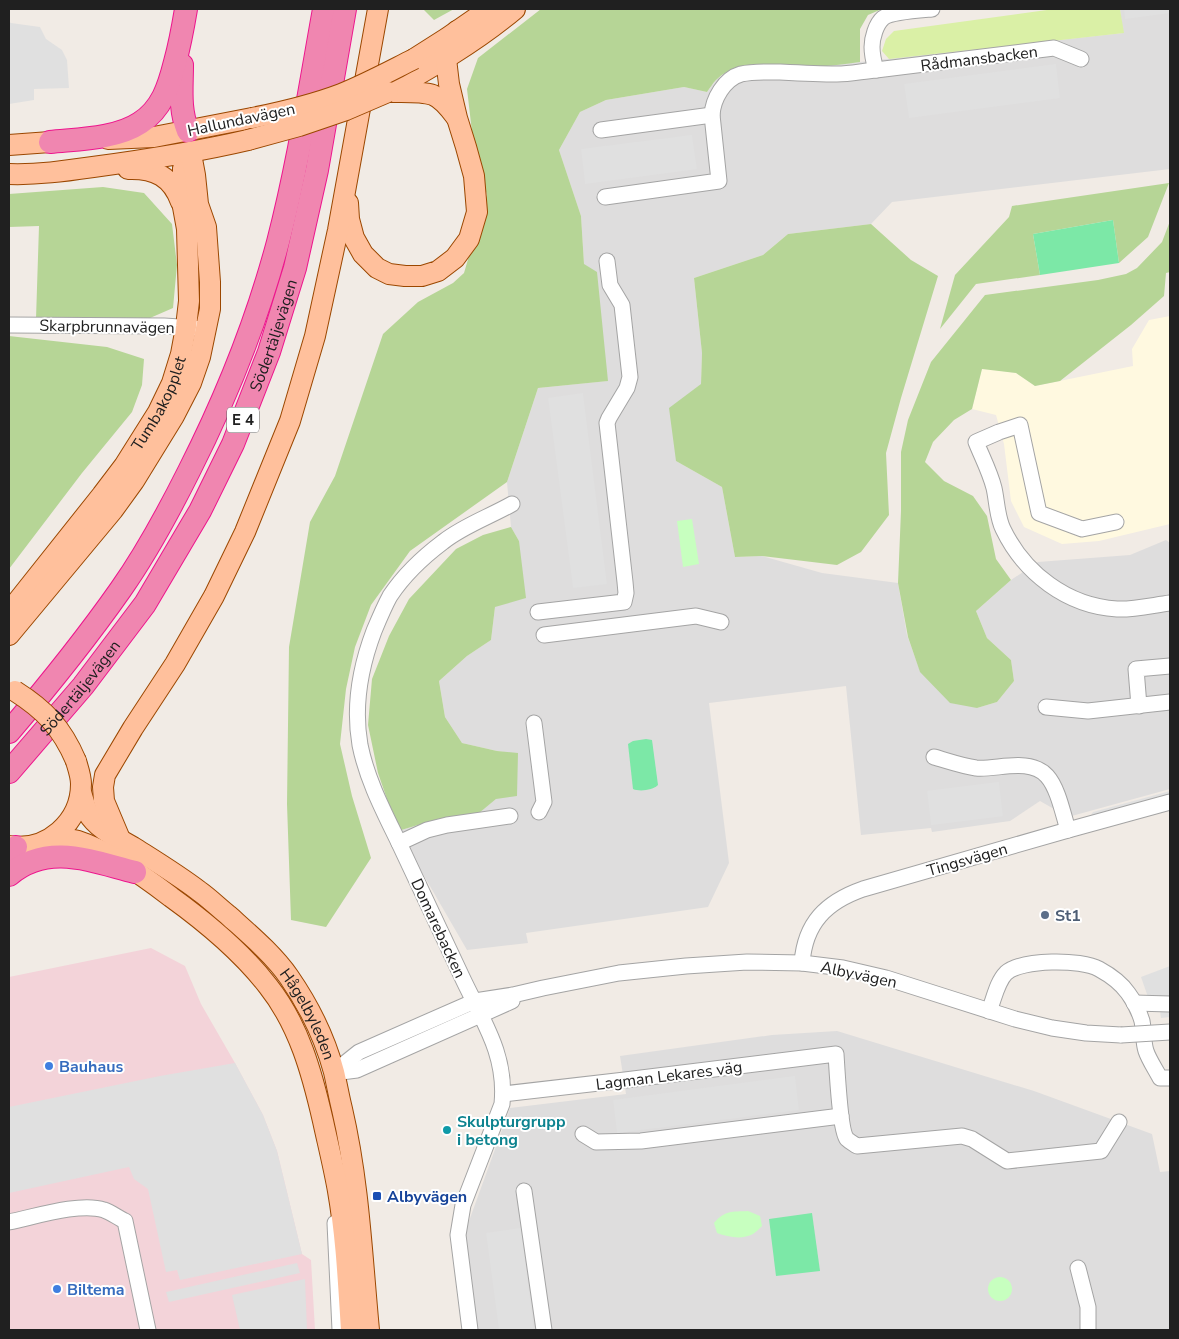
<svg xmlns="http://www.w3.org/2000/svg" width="1179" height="1339" viewBox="0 0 1179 1339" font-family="'Nunito Sans',sans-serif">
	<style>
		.residential { fill: #dedddd }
		.commercial { fill: #f3d3d9 }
		.education { fill: #fff9e0 }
		.grass { fill: #daf0a6 }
		.forest { fill: #b6d596 }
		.park { fill: #c7ffbf }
		.pitch { fill: #7ce8a7 }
		.parking { fill: #e0e0e0 }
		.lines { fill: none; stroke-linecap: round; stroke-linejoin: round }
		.minor-casing { stroke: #a4a4a4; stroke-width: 17 }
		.major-casing { stroke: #9b4700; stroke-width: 22 }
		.highway-casing { stroke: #ed158d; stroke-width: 24 }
		.minor { stroke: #fff; stroke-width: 15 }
		.major { stroke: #ffc09c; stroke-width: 20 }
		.highway { stroke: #f086b0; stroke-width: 22 }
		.minor-bridge-casing { stroke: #a4a4a4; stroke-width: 17; stroke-linecap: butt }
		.major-bridge-casing { stroke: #9b4700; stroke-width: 22; stroke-linecap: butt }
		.minor-bridge { stroke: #fff; stroke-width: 15 }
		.major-bridge { stroke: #ffc09c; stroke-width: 20 }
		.service-dot { fill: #5c6f8a; stroke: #fff; stroke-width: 2 }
		.shop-dot { fill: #3f7fe0; stroke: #fff; stroke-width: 2 }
		.culture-dot { fill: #0f9aa8; stroke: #fff; stroke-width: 2 }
		.transit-dot { fill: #1a4fb4; stroke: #fff; stroke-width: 2 }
		.labels { text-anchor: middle; stroke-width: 4; stroke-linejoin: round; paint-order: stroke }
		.shield { fill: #fff; stroke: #636363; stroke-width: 1 }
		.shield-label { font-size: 15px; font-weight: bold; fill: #202020 }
		.street-label { font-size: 16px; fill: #202020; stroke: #fff }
		.service-label { font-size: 16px; font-weight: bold; fill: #4e5e75; stroke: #fff; text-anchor: start }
		.shop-label { font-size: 16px; font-weight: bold; fill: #366cbe; stroke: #fff; text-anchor: start }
		.culture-label { font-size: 16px; font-weight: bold; fill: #0d838f; stroke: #fff; text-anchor: start }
		.transit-label { font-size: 16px; font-weight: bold; fill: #164399; stroke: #fff; text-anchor: start }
	</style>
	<rect width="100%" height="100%" fill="#f1ebe5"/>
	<g class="residential">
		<path d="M1120 9H1170V169L892 202 871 224 788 234 763 255 694 278 702 353 701 384 676 461 722 487 735 557 762 556 822 573 898 583 907 635 920 671 977 708 997 702 1014 681 1011 660 987 638 976 611 1011 580 1038 562 1130 555 1166 540 1170 543V789L1068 817 1040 801 1010 821 932 832 931 828 861 835 846 686 709 703 729 863 708 907 526 933 528 943 467 950 398 831 438 819 478 813 496 799 518 754 497 751 462 743 445 717 439 681 467 656 491 640 495 607 519 541 511 527 507 482 538 388 607 381 584 264 581 216 559 150 580 112 606 100 684 87 707 92 716 80 727 71 741 66 765 64 811 67 860 62 1123 33Z"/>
		<path d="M837 1031 1034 1091 1152 1134 1160 1172 1170 1171V1330H477L465 1232 510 1108 626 1094 620 1056 772 1035Z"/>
	</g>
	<path class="commercial" d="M151 948 185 966 201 1004 235 1063 263 1115 277 1151 302 1254 311 1260 315 1330H9V977Z"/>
	<path class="education" d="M1170 316V524L1099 541 1062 544 1024 527 1011 501 1004 444 996 415 972 409 982 368 1016 373 1035 386 1133 366 1132 349 1149 320Z"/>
	<path class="grass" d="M1054 9H1120L1124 33 889 59 882 51 886 39 894 31Z"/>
	<g class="forest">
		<path d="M423 9H454L434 20Z"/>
		<path d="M541 9H882L868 15 860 29V62C843 64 826 67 809 67 779 66 741 56 716 80 713 83 710 88 707 92L684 87 606 100 580 112 559 150 581 216 584 264 597 272 608 381 538 388 507 482 410 551 371 605 355 647 346 689 340 744 352 796 371 858 326 927 291 920 287 804 289 647 310 522 335 476 383 334 418 302 453 283 464 273 487 195 474 149 467 89 478 58Z"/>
		<path d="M1169 183 1148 237 1119 263 1113 220 1033 234 1040 275 976 284 940 329 955 275 1009 217 1012 206Z"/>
		<path d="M103 187 144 193 172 224 177 265 173 308 150 318 36 319 39 226 9 227V194Z"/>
		<path d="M1170 221V272L1166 273 1164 296 1131 325 1060 381 1035 386 1016 373 982 369 972 409 954 420 933 442 925 462 944 481 973 496 987 516 996 559 1011 580 976 611 987 638 1011 660 1014 681 997 702 977 708 950 703 920 672 908 637 898 583 901 511V452L908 420 931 362 985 295 1098 280 1126 274 1137 268 1162 242Z"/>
		<path d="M871 224 911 260 938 276 901 398 886 453 889 515 861 552 837 565 762 556 735 557 722 487 676 461 669 408 701 384 702 353 694 278 763 255 788 234Z"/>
		<path d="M9 336 107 347 144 359 142 385 132 412 82 473 9 569Z"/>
		<path d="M511 527 519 541 526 598 495 607 491 640 467 656 439 681 445 717 462 743 497 751 518 753 517 796 496 799 479 813 438 819 398 831 378 773 368 725 372 679 389 636 409 599 456 549 483 535Z"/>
	</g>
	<g class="park">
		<path d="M692 519 699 564 683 567 677 521Z"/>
		<path d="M748 1211 760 1216 762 1226C759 1229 756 1232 753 1234 742 1240 728 1237 717 1233L714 1223C725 1210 732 1212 748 1211Z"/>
		<circle cx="1000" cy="1289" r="12"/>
	</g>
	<g class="pitch">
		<path d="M1113 220 1119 263 1040 275 1033 234Z"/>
		<path d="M646 739 652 740 658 785C653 790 640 792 633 789L628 744 633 741Z"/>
		<path d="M812 1213 820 1271 776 1276 769 1219Z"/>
	</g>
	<g class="parking">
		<path d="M1124 9H1170V13L1125 19Z"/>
		<path d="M9 22 11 23 40 27 46 39 62 50 67 60 69 88 34 89V100L9 104Z"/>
		<path d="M1056 64 1060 98 909 118 904 84Z"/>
		<path d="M692 135 697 169 585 184 581 149Z"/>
		<path d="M583 393 607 584 573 588 548 398Z"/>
		<path d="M999 782 1003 816 931 825 927 791Z"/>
		<path d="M1170 791V796L1089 818 1093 812Z"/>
		<path d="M1170 966V1017L1161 1018 1160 1011 1148 997 1141 977Z"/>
		<path d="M235 1063 263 1115 277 1151 302 1254 180 1280 177 1270 166 1272 148 1189 134 1179 129 1167 9 1193V1107L160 1076Z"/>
		<path d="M795 1076 799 1110 617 1133 613 1100Z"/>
		<path d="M521 1228 534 1330H499L486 1233Z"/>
		<path d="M297 1263 300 1273 169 1302 166 1292Z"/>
		<path d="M305 1279 307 1330H240L232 1295Z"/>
	</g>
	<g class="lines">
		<defs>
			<g id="minor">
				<path d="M932 9C921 10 890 12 883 18 876 24 872 38 872 47 872 55 874 63 876 70L1054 48 1081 59"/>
				<path d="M601 130 712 115"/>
				<path d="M605 197 719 181 712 115C713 99 724 79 741 74 754 71 767 72 780 72 799 73 818 74 837 74 850 74 863 71 876 70"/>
				<path d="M9 325 164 326 195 328"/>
				<path d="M1116 522 1082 529 1039 513 1020 425 999 432 976 442C982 457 990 472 994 488 997 501 997 517 1003 529 1024 573 1067 606 1117 609 1132 610 1154 605 1170 603"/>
				<path d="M538 612 624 602 626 593 625 582 607 423 609 418 627 388 630 377 622 305 610 285 607 261"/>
				<path d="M544 635 696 616 721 622"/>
				<path d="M1139 706 1136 669 1170 666"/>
				<path d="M1046 707 1088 711 1170 702"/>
				<path d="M534 723 544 802 539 812"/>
				<path d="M934 757C948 761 962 766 976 768 997 770 1030 757 1047 776 1058 788 1063 814 1068 830"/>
				<path d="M399 843 427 830 447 825 510 816"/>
				<path d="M802 963C805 923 826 902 863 889L1068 830 1170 802"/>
				<path d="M1134 1003 1170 1004"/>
				<path d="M989 1011C994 999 997 982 1006 973 1022 959 1081 959 1099 969 1110 975 1121 983 1128 993 1134 1001 1139 1011 1142 1021 1144 1031 1143 1042 1146 1051 1149 1060 1156 1070 1160 1078H1170"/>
				<path d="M334 1072 359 1052 475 1001 513 995 543 988 619 973 686 966 747 962 802 963 843 968 886 978 1015 1019 1052 1028 1086 1033 1121 1035"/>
				<path d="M333 1073 357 1070 512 1001"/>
				<path d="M503 1094 625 1080 836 1054C837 1069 840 1131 847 1139 850 1142 854 1144 857 1146L962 1136 972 1139 1007 1161 1101 1151 1119 1122"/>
				<path d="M583 1134 596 1142 641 1141 841 1116"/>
				<path d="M524 1191 544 1330"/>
				<path d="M9 1222C34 1217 80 1202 104 1210 111 1212 118 1218 125 1221L148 1330"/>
				<path d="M335 1223 340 1330"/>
				<path d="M1078 1268 1088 1307V1330"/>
				<path d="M470 1330 458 1235 463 1205 502 1104C507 1054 482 1020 462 977 441 932 420 888 399 843 384 812 367 780 360 745 353 705 360 668 374 631 379 619 384 607 390 596 404 575 423 557 443 542 463 526 489 517 512 504"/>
			</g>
			<g id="major">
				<path d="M414 59 447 38 489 9"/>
				<path d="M388 92C432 67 476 42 515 9"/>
				<path d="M390 92C402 92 422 91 433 95 443 99 450 109 456 117"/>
				<path d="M108 139 154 137 252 118"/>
				<path d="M9 145 64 141"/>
				<path d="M128 169C155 168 172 177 181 202"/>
				<path d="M9 174C37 175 65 171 93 167 145 160 197 152 248 140"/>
				<path d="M348 203 349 219 354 238 363 254 377 268 389 274 405 276H422L438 271 455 258 469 239 477 212 474 176 466 147 457 118 449 84 446 59V51L450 43 457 31"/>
				<path id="s1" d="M9 612 102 495 124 466 158 412 172 383 181 354 186 327 189 301 187 229 183 207V168"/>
				<path d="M9 635 113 510 134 481 174 416 191 383 200 357 210 309V282L206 227 198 204 195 175 192 159 187 153"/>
				<path id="s2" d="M81 792C83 799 85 807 88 813 97 829 118 838 133 847 155 861 178 875 199 891 209 898 218 907 228 915 249 934 273 954 289 977 309 1006 325 1038 334 1072 337 1085 339 1097 342 1109 359 1182 362 1256 369 1330"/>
				<path d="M52 838C60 839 70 839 78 841 109 851 145 877 171 897 207 923 241 951 268 986 299 1025 312 1073 323 1121 328 1144 334 1168 338 1191 346 1237 348 1284 351 1330"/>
				<path d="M120 839 104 801 103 787 105 775 133 728 175 664 214 596 245 532 290 421 315 336 338 230 378 9"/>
				<path d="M9 846C47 852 81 822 81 784 81 776 78 768 76 761"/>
			</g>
			<g id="highway">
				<path d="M182 65C182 88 179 109 188 131"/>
				<path d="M50 142C77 139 116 139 140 123 162 109 169 86 175 62 180 44 183 27 186 9"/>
				<path d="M9 732C48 686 86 639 121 589 147 552 169 511 189 471 226 398 257 321 278 242 298 165 310 87 324 9"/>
				<path id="s3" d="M9 772 83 686 145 604 200 511 233 444 269 352 295 268 317 170 345 9"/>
				<path d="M9 855 16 847"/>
				<path d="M9 875C48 842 91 861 135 872"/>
			</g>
		</defs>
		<use href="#minor" class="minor-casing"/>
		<use href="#major" class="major-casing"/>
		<use href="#highway" class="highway-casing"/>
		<use href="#minor" class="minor"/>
		<use href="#major" class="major"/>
		<use href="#highway" class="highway"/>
		<defs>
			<path id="minor-bridge" d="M1121 1035 1170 1032"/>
			<g id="major-bridge">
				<path d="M252 118C282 112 312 105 341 94 366 84 390 71 414 59"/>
				<path d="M248 140 299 126 346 110 388 92"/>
				<path d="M15 691C45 710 62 728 76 761"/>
			</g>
		</defs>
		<use href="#minor-bridge" class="minor-bridge-casing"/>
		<use href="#major-bridge" class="major-bridge-casing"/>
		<use href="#minor-bridge" class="minor-bridge"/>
		<use href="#major-bridge" class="major-bridge"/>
	</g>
	<circle class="service-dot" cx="1045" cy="915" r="5"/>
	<g class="shop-dot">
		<circle cx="49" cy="1066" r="5"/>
		<circle cx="57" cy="1289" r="5"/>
	</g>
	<circle class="culture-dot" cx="447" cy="1130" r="5"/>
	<rect class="transit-dot" x="372" y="1191" width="10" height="10" rx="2.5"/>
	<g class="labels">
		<rect class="shield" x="227" y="407.5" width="32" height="25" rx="4"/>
		<g class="shield-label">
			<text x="243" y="425">E 4</text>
		</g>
		<g class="street-label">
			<text transform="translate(979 58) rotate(-7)" y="6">Rådmansbacken</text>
			<text transform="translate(241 119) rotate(-12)" y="6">Hallundavägen</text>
			<text transform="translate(107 326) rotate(1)" y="6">Skarpbrunnavägen</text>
			<text dy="6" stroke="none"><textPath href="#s3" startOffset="515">Södertäljevägen</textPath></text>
			<text dy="6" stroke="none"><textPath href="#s1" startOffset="258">Tumbakopplet</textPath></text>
			<text dy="6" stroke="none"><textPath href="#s3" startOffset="110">Södertäljevägen</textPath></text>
			<text transform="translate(967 859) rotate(-16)" y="6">Tingsvägen</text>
			<text transform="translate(439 928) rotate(65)" y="6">Domarebacken</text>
			<text transform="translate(859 974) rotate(12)" y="6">Albyvägen</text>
			<text dy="6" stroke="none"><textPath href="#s2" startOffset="325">Hågelbyleden</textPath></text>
			<text transform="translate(669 1075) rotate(-7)" y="6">Lagman Lekares väg</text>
		</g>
		<g class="service-label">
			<text x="1055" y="921">St1</text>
		</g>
		<g class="shop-label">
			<text x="59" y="1072">Bauhaus</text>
			<text x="67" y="1295">Biltema</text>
		</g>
		<g class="culture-label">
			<text x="457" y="1127">Skulpturgrupp<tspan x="457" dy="18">i betong</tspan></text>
		</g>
		<g class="transit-label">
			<text x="387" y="1202">Albyvägen</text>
		</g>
	</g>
	<rect width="1179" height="1339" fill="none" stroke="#202020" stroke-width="20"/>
</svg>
